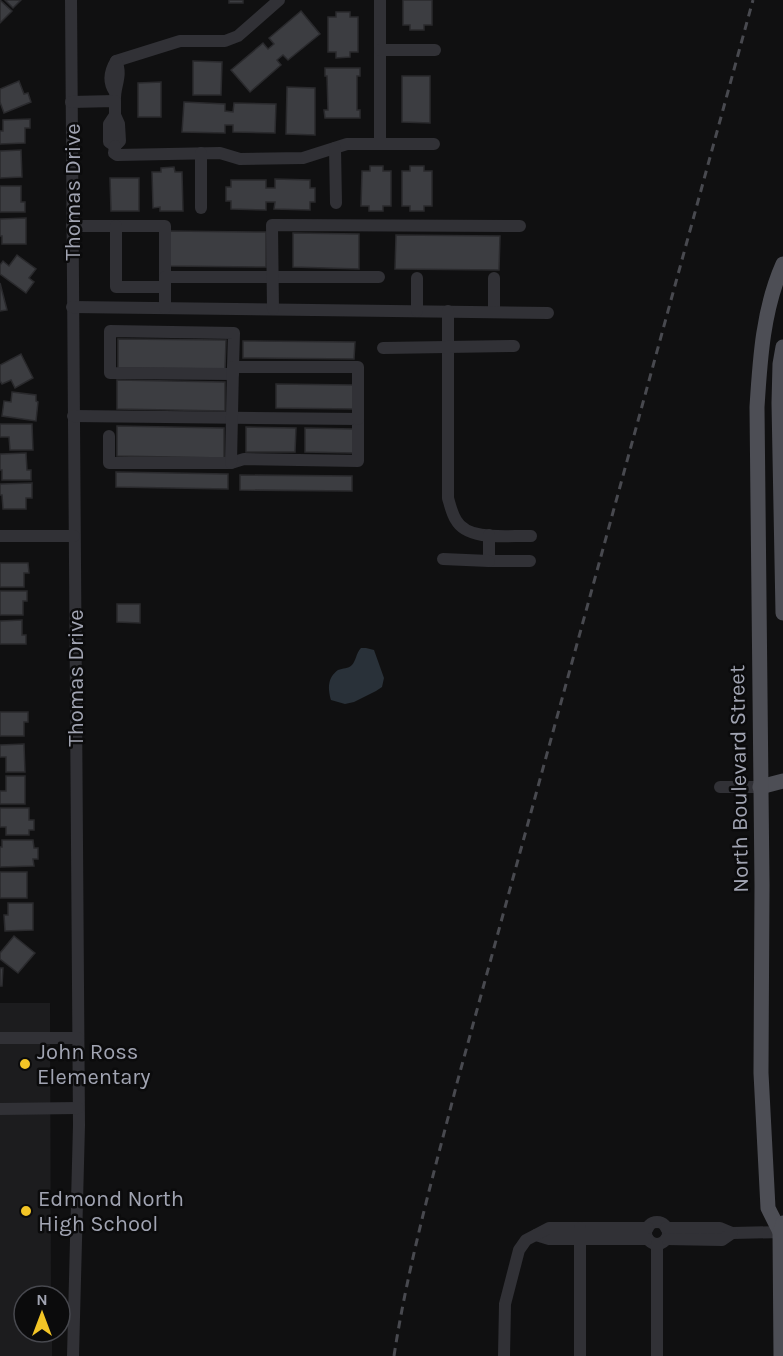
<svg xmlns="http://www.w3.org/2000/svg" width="783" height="1356" viewBox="0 0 783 1356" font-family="Karla,sans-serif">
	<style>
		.built { fill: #1c1c1e }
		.water { fill: #293139 }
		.building { fill: #3c3d41; stroke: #2a2a2d; stroke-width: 1.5 }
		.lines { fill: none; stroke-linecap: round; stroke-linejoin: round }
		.minor { stroke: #313136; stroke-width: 12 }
		.major { stroke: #4d4e55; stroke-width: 15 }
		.rail { stroke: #48494f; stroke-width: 3; stroke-dasharray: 8 6; stroke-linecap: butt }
		.poi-dot { fill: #f3c526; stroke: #0b0b0c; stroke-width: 2 }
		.labels { text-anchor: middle; stroke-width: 5; stroke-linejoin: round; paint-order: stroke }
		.street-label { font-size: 22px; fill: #a1a4b2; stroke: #0b0b0c }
		.poi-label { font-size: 22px; fill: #a1a4b2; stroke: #0b0b0c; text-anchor: start }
	</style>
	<rect width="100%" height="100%" fill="#101011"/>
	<path class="built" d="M0 1003H50L51 1296H24V1332H52V1356H0Z"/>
	<path class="water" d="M361 648H366L374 650 384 678 382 687 376 691 354 702 345 704 331 700C328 689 327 678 338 670 343 668 348 669 352 665 356 661 356 653 361 648Z"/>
	<g class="building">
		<path d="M0 0 12 11 0 23Z"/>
		<path d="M5 0H21L13 8Z"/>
		<rect x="229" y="0" width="14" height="3"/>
		<path d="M403 0H432V25H424V30H410V25H403Z"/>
		<path d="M301 11 320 34 288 60 283 55 277 60 281 65 250 92 231 70 263 43 268 49 274 44 269 38Z"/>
		<path d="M336 12H350V17H358V52H350V57L336 58V52H328V17H336Z"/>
		<path d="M193 61 222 62 221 95H193Z"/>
		<path d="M325 68H360V76H357V110H360V118H325L324 110H328L327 76H325Z"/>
		<path d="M402 76H430V123L402 122Z"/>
		<path d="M19 81 24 94 28 93 31 102 4 113 0 102V89Z"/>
		<path d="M161 82V117H138V83Z"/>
		<path d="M287 87 315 88V135L286 134Z"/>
		<path d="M184 102 225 104V111L233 112 234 103 276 104 275 133 233 132V125H225V133L182 132Z"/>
		<path d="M30 119V128H25V143L0 144V131H3V120Z"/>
		<path d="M21 150 22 177 0 178V151Z"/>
		<path d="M370 166H383V171H391V206H383V211H369V206H361L362 171H370Z"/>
		<path d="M410 166H424V171H432V206H424V211H410V206H402V171H410Z"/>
		<path d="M174 167 175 172H182L183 211H160V207L153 208 152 172H161V168Z"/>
		<path d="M110 178H139V211H111Z"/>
		<path d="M275 179 310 180V188H315V202H310V210L274 209 275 202H266V210L231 209V201H226V187H231V180H266V188H275Z"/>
		<path d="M0 186H21V202H25V212H0Z"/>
		<path d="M26 218V244H2V236H0V219Z"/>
		<path d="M168 231 266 232V267L168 266Z"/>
		<path d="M293 233 359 234V269L293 267Z"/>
		<path d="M396 235 500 236 499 270 395 269Z"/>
		<path d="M17 255 36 269 29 278 34 282 26 293 0 274V265L3 261 9 266Z"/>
		<path d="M0 283 7 310 0 311Z"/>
		<path d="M118 339 226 340 225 369 118 368Z"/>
		<path d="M243 341 355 342 354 359 243 358Z"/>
		<path d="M21 354 33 378 15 388 11 380 2 384 0 381V365Z"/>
		<path d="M117 380 225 382V411L117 409Z"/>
		<path d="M276 384 355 385 354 409 276 408Z"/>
		<path d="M12 392 36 395V401L38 402 36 421 2 416 4 401 11 402Z"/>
		<path d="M0 424H32L33 450H10L9 437H0Z"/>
		<path d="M117 426 224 428V458L117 456Z"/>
		<path d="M246 427 296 428 295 452H246Z"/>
		<path d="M305 428 354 429 353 453 305 452Z"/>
		<path d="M26 453 27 470H31V480H2V470H0V454Z"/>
		<path d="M116 472 228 474V489L116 487Z"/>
		<path d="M240 475 352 476V491L240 490Z"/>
		<path d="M32 483V498H26V509H3L2 495H0V484Z"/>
		<path d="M0 563H28L29 573H24V587H0Z"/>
		<path d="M0 591H27V601H23V615H0Z"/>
		<path d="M117 604H140V623L117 622Z"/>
		<path d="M22 620V635H26V644H0V621Z"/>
		<path d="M0 712H28V722H24V736H0Z"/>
		<path d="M24 744 25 772H6V757H0V745Z"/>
		<path d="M6 776H25V804H0V791H6Z"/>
		<path d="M0 808H29V820H34V830H29V835H6V827H0Z"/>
		<path d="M2 840H33L34 848H38V859H33L34 866 0 867V847H2Z"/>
		<rect x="0" y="872" width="27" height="26"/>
		<path d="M8 903H33V930L5 931 4 915H8Z"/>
		<path d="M14 936 35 953 18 973 0 959V953Z"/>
		<path d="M0 968H3L2 986H0Z"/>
	</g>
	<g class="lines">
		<g class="minor">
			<path d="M71 0 79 1125 73 1356"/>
			<path d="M380 0V144"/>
			<path d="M380 50H435"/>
			<path d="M116 61 180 41H225L238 36 279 0"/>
			<path d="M115 92C108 82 110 71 116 61 123 76 114 86 115 101"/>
			<path d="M71 102 115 101V115L109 124V142L115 146 120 141 119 124 115 115"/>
			<path d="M115 146 114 153 117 155 220 153 240 159 303 158 347 144H434"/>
			<path d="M335 148 336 203"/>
			<path d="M201 153V208"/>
			<path d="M72 226H165V277"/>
			<path d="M116 226V287H165"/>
			<path d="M494 278V312"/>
			<path d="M72 307 548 313"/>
			<path d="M165 308V277H379"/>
			<path d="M273 309 272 225 520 226"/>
			<path d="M417 311V278"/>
			<path d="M448 311V498C450 505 452 514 456 520 468 542 510 535 531 536"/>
			<path d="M383 348 514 346"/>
			<path d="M233 374 110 373V331L234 333 233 367"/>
			<path d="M73 416 358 419V461L244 459 231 463H109V436"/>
			<path d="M231 463 233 367H358V419"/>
			<path d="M489 535V561H530"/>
			<path d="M0 536H74"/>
			<path d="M443 559 489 561"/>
			<path d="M720 787H760"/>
			<path d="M0 1038H78"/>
			<path d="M0 1109 78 1108"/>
			<circle cx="657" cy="1233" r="11"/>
			<path d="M666 1228H720L732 1233 783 1232"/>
			<path d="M536 1235 549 1239H648"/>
			<path d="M666 1239 722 1240 732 1233"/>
			<path d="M657 1244V1356"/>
			<path d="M504 1356 505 1304 519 1250 526 1240 549 1228H648"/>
			<path d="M580 1356V1228"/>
		</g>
		<g class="major">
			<path d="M783 347 780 364 779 403 783 613"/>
			<path d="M760 787 783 781"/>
			<path d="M780 1232 768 1208 761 1073 762 885 757 407C760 359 763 309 783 264"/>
			<path d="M781 1356 780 1232 783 1223"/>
		</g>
		<path class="rail" d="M394 1356C408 1264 434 1173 457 1083L753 0"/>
	</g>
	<g class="poi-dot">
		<circle cx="25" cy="1064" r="6"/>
		<circle cx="26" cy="1211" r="6"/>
	</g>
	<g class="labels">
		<g class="street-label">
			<text transform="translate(72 192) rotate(-90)" y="8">Thomas Drive</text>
			<text transform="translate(75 678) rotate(-90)" y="8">Thomas Drive</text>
			<text transform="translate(738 779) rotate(-91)" y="8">North Boulevard Street</text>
		</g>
		<g class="poi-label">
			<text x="37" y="1059">John Ross<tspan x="37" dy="25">Elementary</tspan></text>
			<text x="38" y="1206">Edmond North<tspan x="38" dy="25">High School</tspan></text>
		</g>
	</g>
	<g transform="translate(42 1314)"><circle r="28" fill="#0b0b0c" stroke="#47484e" stroke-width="1.5"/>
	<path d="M0-4.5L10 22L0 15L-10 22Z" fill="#f3c526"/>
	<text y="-9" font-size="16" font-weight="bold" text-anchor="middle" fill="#a1a4b2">N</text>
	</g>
</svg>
